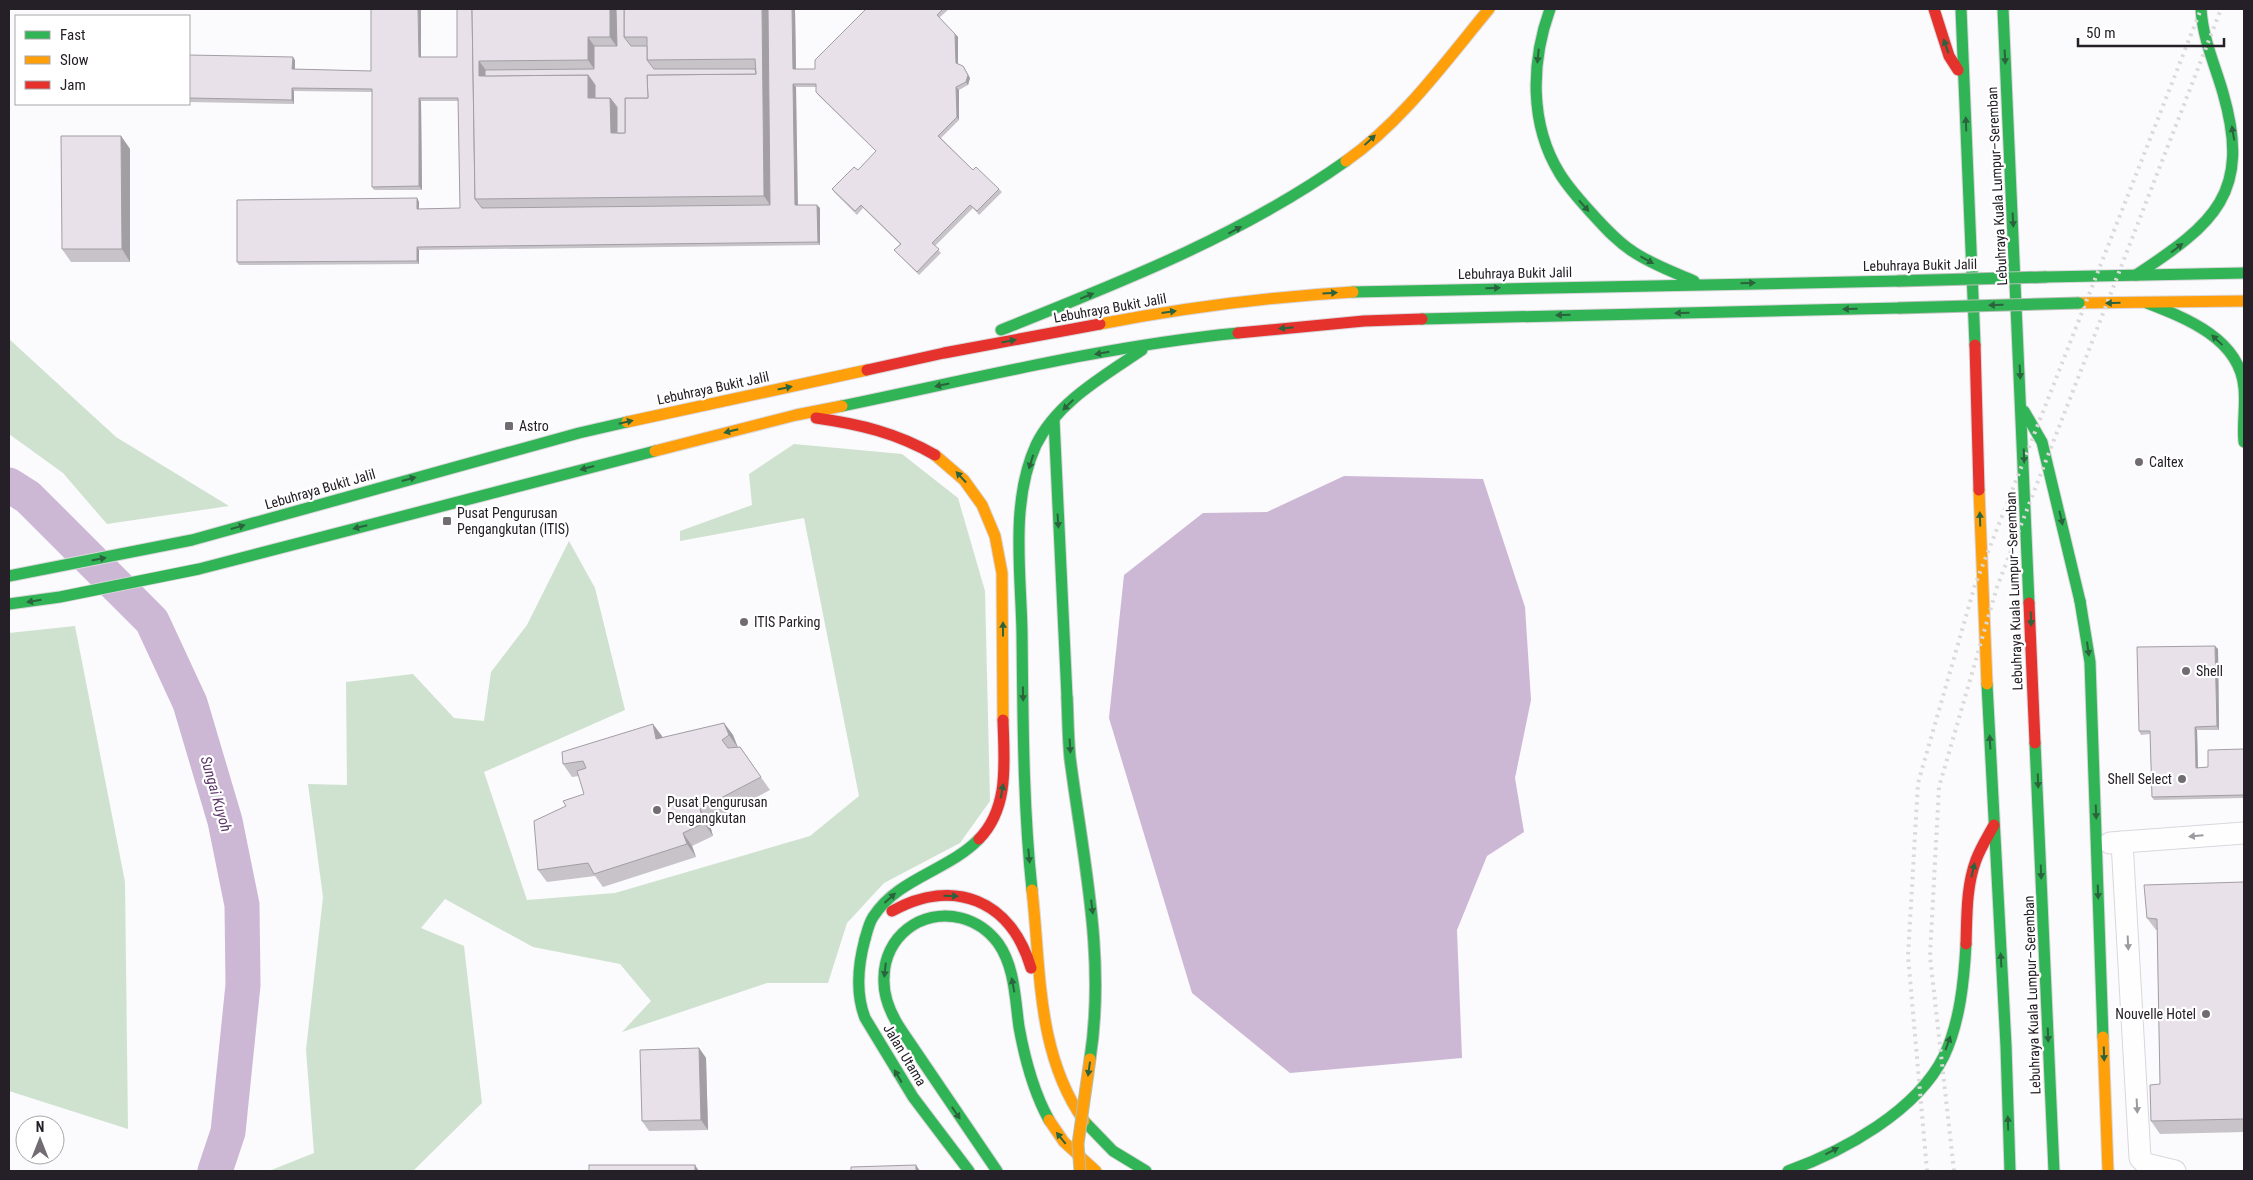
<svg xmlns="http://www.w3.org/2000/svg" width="2253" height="1180" viewBox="0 0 2253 1180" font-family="'Roboto Condensed',sans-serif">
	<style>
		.forest { fill: #cee2cf }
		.water { fill: #ccb8d4 }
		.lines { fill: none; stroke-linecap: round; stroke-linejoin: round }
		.river { stroke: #ccb8d4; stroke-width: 35 }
		.street-casing { stroke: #dad7dc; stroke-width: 23 }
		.fast-casing { stroke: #dad7dc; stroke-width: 13 }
		.slow-casing { stroke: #dad7dc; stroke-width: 13 }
		.jam-casing { stroke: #dad7dc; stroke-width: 13 }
		.street { stroke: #fefeff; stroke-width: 21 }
		.fast { stroke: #30b455; stroke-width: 11 }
		.slow { stroke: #ff9f0a; stroke-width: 11 }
		.jam { stroke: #e5322d; stroke-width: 11 }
		.rail { stroke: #dadada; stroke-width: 4; stroke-dasharray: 2.5 5; stroke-linecap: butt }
		.fast-bridge-casing { stroke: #b5bfb6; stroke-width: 13; stroke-linecap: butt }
		.slow-bridge-casing { stroke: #b5bfb6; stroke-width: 13; stroke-linecap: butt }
		.fast-bridge { stroke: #30b455; stroke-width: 11 }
		.slow-bridge { stroke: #ff9f0a; stroke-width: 11 }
		.wall { fill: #c8c2c9 }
		.shaded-wall { fill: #a29ea4 }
		.building { fill: #e8e1ea; stroke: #a29ea4 }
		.oneway { fill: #2a633c }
		.oneway2 { fill: #9c9a9e }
		.poi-dot { fill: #706c72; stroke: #fff; stroke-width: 2 }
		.labels { text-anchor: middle; stroke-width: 4.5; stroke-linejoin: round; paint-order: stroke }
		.street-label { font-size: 14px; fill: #252027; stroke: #fff }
		.poi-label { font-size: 14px; fill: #252027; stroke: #fff; text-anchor: start }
		.water-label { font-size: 15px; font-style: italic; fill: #5c3669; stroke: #fff }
	</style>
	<rect width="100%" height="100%" fill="#fbfafc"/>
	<g class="forest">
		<path d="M9 339 116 437 229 506 107 524 63 473 9 434Z"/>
		<path d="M794 444 902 454 958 498 985 591 990 801 960 843 884 883 847 923 828 983H767L622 1032 651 1001 620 964 533 947 445 899 421 928 464 946 482 1103 413 1171H269L314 1153 306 1050 323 897 308 784 347 785 346 682 413 674 454 718 484 721 491 672 527 625 569 541 595 588 625 710 484 772 527 900 615 893 810 836 859 796 804 518 680 541V531L752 505 749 474Z"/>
		<path d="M75 626 125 882 128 1129 9 1091V633Z"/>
	</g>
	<path class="water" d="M1344 476 1483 479 1525 607 1531 700 1515 778 1524 832 1487 856 1457 930 1462 1058 1290 1073 1192 993 1109 718 1124 575 1203 513 1267 512Z"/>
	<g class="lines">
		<path class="river" d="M9 485 28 497 152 621 190 703 225 821 242 905 243 985 228 1132 215 1171"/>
		<defs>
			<g id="street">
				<path d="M2122 842 2140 1158 2146 1164 2175 1171"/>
				<path d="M2110 843 2244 833"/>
			</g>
			<g id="fast">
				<path d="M1550 9C1531 62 1529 124 1560 174 1570 190 1583 204 1596 218 1607 230 1618 242 1632 251 1651 264 1673 272 1694 281"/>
				<path d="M1961 9 1975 345"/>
				<path d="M2003 9 2029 603"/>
				<path d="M2136 275C2214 224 2252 193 2223 93 2215 65 2203 40 2201 9"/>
				<path d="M2046 277 2244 273"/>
				<path d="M1353 292 1898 281"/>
				<path d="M2147 303C2186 318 2240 339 2244 388 2246 406 2242 424 2244 442"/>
				<path d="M1422 319 1899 308"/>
				<path d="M1001 330C1121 282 1240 236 1346 161"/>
				<path d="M842 406C973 379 1105 346 1238 333"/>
				<path d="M2024 411 2042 442 2080 601"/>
				<path d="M1054 420 1067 697"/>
				<path d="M9 576 192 540 579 433 627 422"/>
				<path d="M2080 601 2090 662 2103 1037"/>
				<path d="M9 604 60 597 199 569 655 451"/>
				<path d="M1987 684 2006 1046 2010 1171"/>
				<path d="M2035 743 2054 1171"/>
				<path d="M1032 890C1023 805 1023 719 1022 633 1021 573 1010 502 1036 445 1057 402 1104 376 1142 350"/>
				<path d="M865 939C858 965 855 992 865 1018L913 1097 969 1171"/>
				<path d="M865 939C867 932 869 923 873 917 898 878 948 871 979 839"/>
				<path d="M1084 1121 1113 1151 1146 1171"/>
				<path d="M997 1171 902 1031C891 1015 883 998 884 978 884 937 921 908 961 918 976 922 989 931 998 943 1015 967 1015 999 1019 1027 1025 1060 1033 1091 1049 1120"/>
				<path d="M1788 1171C1844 1151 1917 1111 1944 1056 1960 1022 1964 981 1966 944"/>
			</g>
			<g id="slow">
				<path d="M1346 161C1403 121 1445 62 1489 9"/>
				<path d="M2079 303 2244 301"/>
				<path d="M1100 324C1183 308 1268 297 1353 292"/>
				<path d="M627 422 867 370"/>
				<path d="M655 451 796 415 842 406"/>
				<path d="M935 455 964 480 982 505 995 536 1002 573 1003 720"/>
				<path d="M1979 490 1987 684"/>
				<path d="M1032 890C1041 969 1036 1053 1084 1121"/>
				<path d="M2103 1037 2108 1171"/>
				<path d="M1049 1120 1064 1142 1096 1171"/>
			</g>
			<g id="jam">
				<path d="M1934 9 1949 56 1958 70"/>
				<path d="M1238 333 1364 321 1422 319"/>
				<path d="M1975 345 1979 490"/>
				<path d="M867 370 944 353 1100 324"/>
				<path d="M816 418C859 424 897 433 935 455"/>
				<path d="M2029 603 2035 743"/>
				<path d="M979 839C1010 807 1004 761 1003 720"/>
				<path d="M892 911C954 877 1011 900 1031 968"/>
				<path d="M1966 944C1967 916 1966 887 1976 860 1981 847 1988 836 1994 825"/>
			</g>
		</defs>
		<use href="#street" class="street-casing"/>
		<use href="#fast" class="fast-casing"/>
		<use href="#slow" class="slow-casing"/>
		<use href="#jam" class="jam-casing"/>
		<use href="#street" class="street"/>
		<use href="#fast" class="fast"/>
		<use href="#slow" class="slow"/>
		<use href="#jam" class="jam"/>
		<g class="rail">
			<path d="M1927 1171 1908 956 1918 783 1975 585 2201 9"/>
			<path d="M1954 1171 1930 956 1939 787 1997 587 2221 9"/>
		</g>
		<defs>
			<g id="fast-bridge">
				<path d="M1898 281 2046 277"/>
				<path d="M1899 308 2079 303"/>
				<path d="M1067 697C1068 717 1068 738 1070 758 1083 859 1106 957 1090 1059"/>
			</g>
			<path id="slow-bridge" d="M1080 1171 1078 1144 1090 1059"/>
		</defs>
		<use href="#fast-bridge" class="fast-bridge-casing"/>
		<use href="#slow-bridge" class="slow-bridge-casing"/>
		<use href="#fast-bridge" class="fast-bridge"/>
		<use href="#slow-bridge" class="slow-bridge"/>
	</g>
	<g class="wall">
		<path d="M371 9H421V57H457V9H795L796 69H815L866 9H949L939 18 958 37V64L965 69 970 78 968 85 959 90V120L941 138 973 170 999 189 1002 192 979 215 973 208 935 246 941 253 919 275 894 250 900 244 863 208 857 215 834 192 832 189 858 170 876 151 818 95 816 92V87H796L797 205 820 208V245L419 250V264L239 265 237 262 417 198 419 202V209L460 208 458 101H421L422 190H374L372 187V92L294 91V104L189 102V55L295 60V69L371 71Z"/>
		<path d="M121 136 130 149V262H71L62 249Z"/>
		<path d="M2218 649 2219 730H2197L2198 768 2208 767 2244 749V798L2154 800 2152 797 2150 734 2141 735 2139 731Z"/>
		<path d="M724 723 733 735 738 747H740L770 790 709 822 713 836 692 846 696 857 603 887 595 876 547 882 538 870 566 806 584 794 579 776 572 777 563 764 662 736V738Z"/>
		<path d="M2244 882V1132L2160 1134 2151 1121 2160 1084 2157 930H2156L2147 918Z"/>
		<path d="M699 1048 706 1058 708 1130 649 1131 642 1121Z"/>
	</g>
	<g class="shaded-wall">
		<path d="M418 9H421V61L419 57Z"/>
		<path d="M610 9H619V50L610 37Z"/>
		<path d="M762 9H771L772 208 764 196Z"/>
		<path d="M792 9H795L796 72 793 69Z"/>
		<path d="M955 34 958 37V67L956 63Z"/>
		<path d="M588 37 597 50V73L588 60Z"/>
		<path d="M293 57 295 60V72L292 69Z"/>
		<path d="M479 61 488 73 484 199 479 76Z"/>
		<path d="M963 66 970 78 968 85 966 82Z"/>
		<path d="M588 75 597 88V107L588 98Z"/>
		<path d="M793 84 796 87 798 208 795 205Z"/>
		<path d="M956 87 959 90V120L957 117Z"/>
		<path d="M292 88 294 91V104L292 100Z"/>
		<path d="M419 98 421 101 422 190 419 186Z"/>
		<path d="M610 98 619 111V142L611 133Z"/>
		<path d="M121 136 130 149V262L122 249Z"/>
		<path d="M417 198 419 202V212L417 209Z"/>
		<path d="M817 205 820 208V245L818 242Z"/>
		<path d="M417 247 419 250V264L417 261Z"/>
		<path d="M2215 646 2218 649 2219 730 2217 726Z"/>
		<path d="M724 723 733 735 738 748 729 735Z"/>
		<path d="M653 724 662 736 665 752 656 739Z"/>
		<path d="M2195 727 2197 730 2198 771 2196 768Z"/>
		<path d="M700 809 709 822 713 836 704 823Z"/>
		<path d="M683 833 692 846 696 857 687 844Z"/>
		<path d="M699 1048 706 1058 708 1130 701 1120Z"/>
		<path d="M695 1165 699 1171H695Z"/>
		<path d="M916 1165 920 1171H916Z"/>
	</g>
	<g class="building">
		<path d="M371 9H418L419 57H457V9H472L475 199 482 208 770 205 768 9H792L793 69H815V60L866 9H943L937 15 955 34 956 63 963 66 968 75 966 82 956 87 957 117 938 136 973 170 976 167 999 189 977 211 970 205 932 243 939 249 917 272 894 250 901 244 861 205 855 211 832 189 854 167 858 170 876 151 816 92V84H793L795 205H817L818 242 417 247V261L237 262V200L417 198V209L460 208 458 98H419V186L372 187V89L292 88V100L189 98V55L293 57 292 69 371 71Z"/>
		<path d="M472 9H610V37H588V60L479 61V76L588 75V98H610L611 133H625V98H648L647 75 756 74 755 59 647 60V37H624V9H762L764 196 475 199Z"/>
		<path d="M616 9H624V37L631 46H647V60L654 69H755L756 74 647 75 648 98H625V133H617V107L610 98H595V85L588 75 485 76V70L594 69V46H617Z"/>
		<path d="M61 136H121L122 249H62Z"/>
		<path d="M2215 646 2217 726 2195 727 2196 768 2208 767V750L2244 749V795L2152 797 2150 731H2139L2137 647Z"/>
		<path d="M724 723 729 735 722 740 728 748 740 747 761 777 700 809 704 823 683 833 687 844 594 874 588 863 538 870 534 821 566 806 563 801 584 794 577 771 586 768 583 761 563 764 562 752 653 724 656 739Z"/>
		<path d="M2244 882V1119L2151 1121 2150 1085 2160 1084 2157 919 2147 918 2144 885Z"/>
		<path d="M699 1048 701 1120 642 1121 640 1050Z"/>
		<rect x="589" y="1165" width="106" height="6"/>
		<path d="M916 1165V1171H851V1167Z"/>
	</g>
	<defs><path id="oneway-solid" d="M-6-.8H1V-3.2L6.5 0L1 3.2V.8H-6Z" transform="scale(1.25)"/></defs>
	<g class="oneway">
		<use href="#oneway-solid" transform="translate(1946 46) rotate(-110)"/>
		<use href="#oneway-solid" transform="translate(1538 56) rotate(96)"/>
		<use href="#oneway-solid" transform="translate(2005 57) rotate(87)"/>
		<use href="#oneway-solid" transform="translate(1966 124) rotate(-92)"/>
		<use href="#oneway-solid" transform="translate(2233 133) rotate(-100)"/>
		<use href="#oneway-solid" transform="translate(1370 140) rotate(-43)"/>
		<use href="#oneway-solid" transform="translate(1584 206) rotate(48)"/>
		<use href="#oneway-solid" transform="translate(2013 220) rotate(87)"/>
		<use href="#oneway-solid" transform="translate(1235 230) rotate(-28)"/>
		<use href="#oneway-solid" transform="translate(2177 248) rotate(-37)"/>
		<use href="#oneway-solid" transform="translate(1647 260) rotate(29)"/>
		<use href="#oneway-solid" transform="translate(1748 283) rotate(-1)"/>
		<use href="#oneway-solid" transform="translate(1493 288) rotate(-1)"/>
		<use href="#oneway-solid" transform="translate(1330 293) rotate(-3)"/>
		<use href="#oneway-solid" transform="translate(1087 296) rotate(-22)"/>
		<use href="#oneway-solid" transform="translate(2113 303) rotate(179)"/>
		<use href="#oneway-solid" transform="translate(1996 305) rotate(179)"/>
		<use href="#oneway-solid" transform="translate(1850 309) rotate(179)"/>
		<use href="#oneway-solid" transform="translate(1169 312) rotate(-8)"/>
		<use href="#oneway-solid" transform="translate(1682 313) rotate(178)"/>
		<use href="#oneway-solid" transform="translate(1563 315) rotate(179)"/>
		<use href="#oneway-solid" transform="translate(1286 328) rotate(174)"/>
		<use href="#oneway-solid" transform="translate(2217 340) rotate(-137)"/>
		<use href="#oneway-solid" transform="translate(1009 341) rotate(-11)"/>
		<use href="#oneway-solid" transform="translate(1102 353) rotate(170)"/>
		<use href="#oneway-solid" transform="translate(2020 372) rotate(87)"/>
		<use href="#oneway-solid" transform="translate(942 385) rotate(168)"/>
		<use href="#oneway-solid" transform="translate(785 388) rotate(-12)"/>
		<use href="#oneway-solid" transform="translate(1068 405) rotate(135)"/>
		<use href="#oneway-solid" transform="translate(626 422) rotate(-13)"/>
		<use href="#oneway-solid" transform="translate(731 431) rotate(166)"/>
		<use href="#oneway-solid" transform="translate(2024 456) rotate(88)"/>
		<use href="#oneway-solid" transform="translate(1031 462) rotate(107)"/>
		<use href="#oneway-solid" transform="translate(587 468) rotate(165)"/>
		<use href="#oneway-solid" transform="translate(961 477) rotate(-133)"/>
		<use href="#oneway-solid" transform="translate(409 479) rotate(-15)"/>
		<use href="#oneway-solid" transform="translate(2061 518) rotate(77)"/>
		<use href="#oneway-solid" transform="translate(1980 519) rotate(-92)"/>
		<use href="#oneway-solid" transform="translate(1058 521) rotate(86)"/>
		<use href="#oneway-solid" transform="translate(238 527) rotate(-16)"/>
		<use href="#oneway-solid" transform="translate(360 527) rotate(166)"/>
		<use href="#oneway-solid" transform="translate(99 559) rotate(-11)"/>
		<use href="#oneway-solid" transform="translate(34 601) rotate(171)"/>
		<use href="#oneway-solid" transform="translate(2031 619) rotate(88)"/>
		<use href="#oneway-solid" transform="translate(1003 629) rotate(-90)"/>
		<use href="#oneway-solid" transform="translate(2088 649) rotate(82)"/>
		<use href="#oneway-solid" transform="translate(1023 694) rotate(89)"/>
		<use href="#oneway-solid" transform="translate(1990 742) rotate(-93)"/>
		<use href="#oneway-solid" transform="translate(1070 746) rotate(87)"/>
		<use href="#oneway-solid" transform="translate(2038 781) rotate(88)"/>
		<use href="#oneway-solid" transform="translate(1002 791) rotate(-80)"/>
		<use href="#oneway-solid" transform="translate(2096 812) rotate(88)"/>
		<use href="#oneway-solid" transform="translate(1029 856) rotate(85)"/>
		<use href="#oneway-solid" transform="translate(1973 870) rotate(-77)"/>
		<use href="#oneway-solid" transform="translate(2041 872) rotate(88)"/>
		<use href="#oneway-solid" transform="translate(2098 892) rotate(88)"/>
		<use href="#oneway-solid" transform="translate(951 896) rotate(2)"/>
		<use href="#oneway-solid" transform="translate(890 898) rotate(-42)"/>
		<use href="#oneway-solid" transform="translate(1092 907) rotate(83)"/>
		<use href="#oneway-solid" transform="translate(2001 960) rotate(-93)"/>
		<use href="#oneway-solid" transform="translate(885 970) rotate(96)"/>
		<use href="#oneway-solid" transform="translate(1013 985) rotate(-101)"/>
		<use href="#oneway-solid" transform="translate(2048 1035) rotate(88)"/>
		<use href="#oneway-solid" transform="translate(1948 1043) rotate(-70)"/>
		<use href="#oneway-solid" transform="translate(2104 1054) rotate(88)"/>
		<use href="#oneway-solid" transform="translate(1089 1069) rotate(98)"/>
		<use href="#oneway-solid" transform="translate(898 1076) rotate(-120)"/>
		<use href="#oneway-solid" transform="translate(956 1113) rotate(56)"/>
		<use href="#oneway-solid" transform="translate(2008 1123) rotate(-92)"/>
		<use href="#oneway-solid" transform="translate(1061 1138) rotate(-129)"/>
		<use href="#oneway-solid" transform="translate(1832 1151) rotate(-27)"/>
	</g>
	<g class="oneway2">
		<use href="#oneway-solid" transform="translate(2196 836) rotate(175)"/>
		<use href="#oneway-solid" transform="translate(2128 943) rotate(87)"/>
		<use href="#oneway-solid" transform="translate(2137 1106) rotate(87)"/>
	</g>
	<g class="poi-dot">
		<rect x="504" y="421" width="10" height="10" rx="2.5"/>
		<circle cx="2139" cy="462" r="5"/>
		<rect x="442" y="516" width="10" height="10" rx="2.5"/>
		<circle cx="744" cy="622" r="5"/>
		<circle cx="2186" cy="671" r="5"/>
		<circle cx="2182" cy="779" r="5"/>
		<circle cx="657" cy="810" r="5"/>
		<circle cx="2206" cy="1014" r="5"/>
	</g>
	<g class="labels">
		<g class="street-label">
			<text transform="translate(1997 186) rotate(-93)" y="5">Lebuhraya Kuala Lumpur–Seremban</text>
			<text transform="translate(1920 265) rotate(-1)" y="5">Lebuhraya Bukit Jalil</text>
			<text transform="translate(1515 273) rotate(-1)" y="5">Lebuhraya Bukit Jalil</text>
			<text transform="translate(1110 308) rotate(-10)" y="5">Lebuhraya Bukit Jalil</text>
			<text transform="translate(713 388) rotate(-12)" y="5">Lebuhraya Bukit Jalil</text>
			<text transform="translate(320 489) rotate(-16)" y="5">Lebuhraya Bukit Jalil</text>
			<text transform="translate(2014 591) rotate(-92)" y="5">Lebuhraya Kuala Lumpur–Seremban</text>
			<text transform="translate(2032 995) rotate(-92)" y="5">Lebuhraya Kuala Lumpur–Seremban</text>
			<text transform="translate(905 1055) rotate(59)" y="5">Jalan Utama</text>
		</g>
		<g class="poi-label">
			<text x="519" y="431">Astro</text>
			<text x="2149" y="467">Caltex</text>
			<text x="457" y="518">Pusat Pengurusan<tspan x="457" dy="16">Pengangkutan (ITIS)</tspan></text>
			<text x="754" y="627">ITIS Parking</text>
			<text x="2196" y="676">Shell</text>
			<text x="2172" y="784" text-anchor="end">Shell Select</text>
			<text x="667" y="807">Pusat Pengurusan<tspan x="667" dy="16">Pengangkutan</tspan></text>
			<text x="2196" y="1019" text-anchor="end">Nouvelle Hotel</text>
		</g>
		<g class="water-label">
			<text transform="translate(216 794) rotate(74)" y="5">Sungai Kuyoh</text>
		</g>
	</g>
	<rect width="2253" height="1180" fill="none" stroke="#252027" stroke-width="20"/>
	<rect x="15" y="15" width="175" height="90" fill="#ffffff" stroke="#a8a6a9"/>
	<rect x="25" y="31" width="25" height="8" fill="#30b455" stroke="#a8a6a9"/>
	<text x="60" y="40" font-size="15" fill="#252027">Fast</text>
	<rect x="25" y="56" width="25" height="8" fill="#ff9f0a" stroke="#a8a6a9"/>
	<text x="60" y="65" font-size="15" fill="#252027">Slow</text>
	<rect x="25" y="81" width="25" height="8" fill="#e5322d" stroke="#a8a6a9"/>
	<text x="60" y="90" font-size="15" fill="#252027">Jam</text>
	<g transform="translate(40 1140)"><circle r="24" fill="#ffffff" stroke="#a8a6a9"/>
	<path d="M0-4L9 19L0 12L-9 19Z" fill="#706c72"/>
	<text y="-8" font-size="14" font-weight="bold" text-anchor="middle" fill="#252027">N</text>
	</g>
	<path d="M2078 38v8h146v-8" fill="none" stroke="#252027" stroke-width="2.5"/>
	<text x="2086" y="38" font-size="15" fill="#252027" stroke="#ffffff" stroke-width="4" paint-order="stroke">50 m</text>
</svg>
